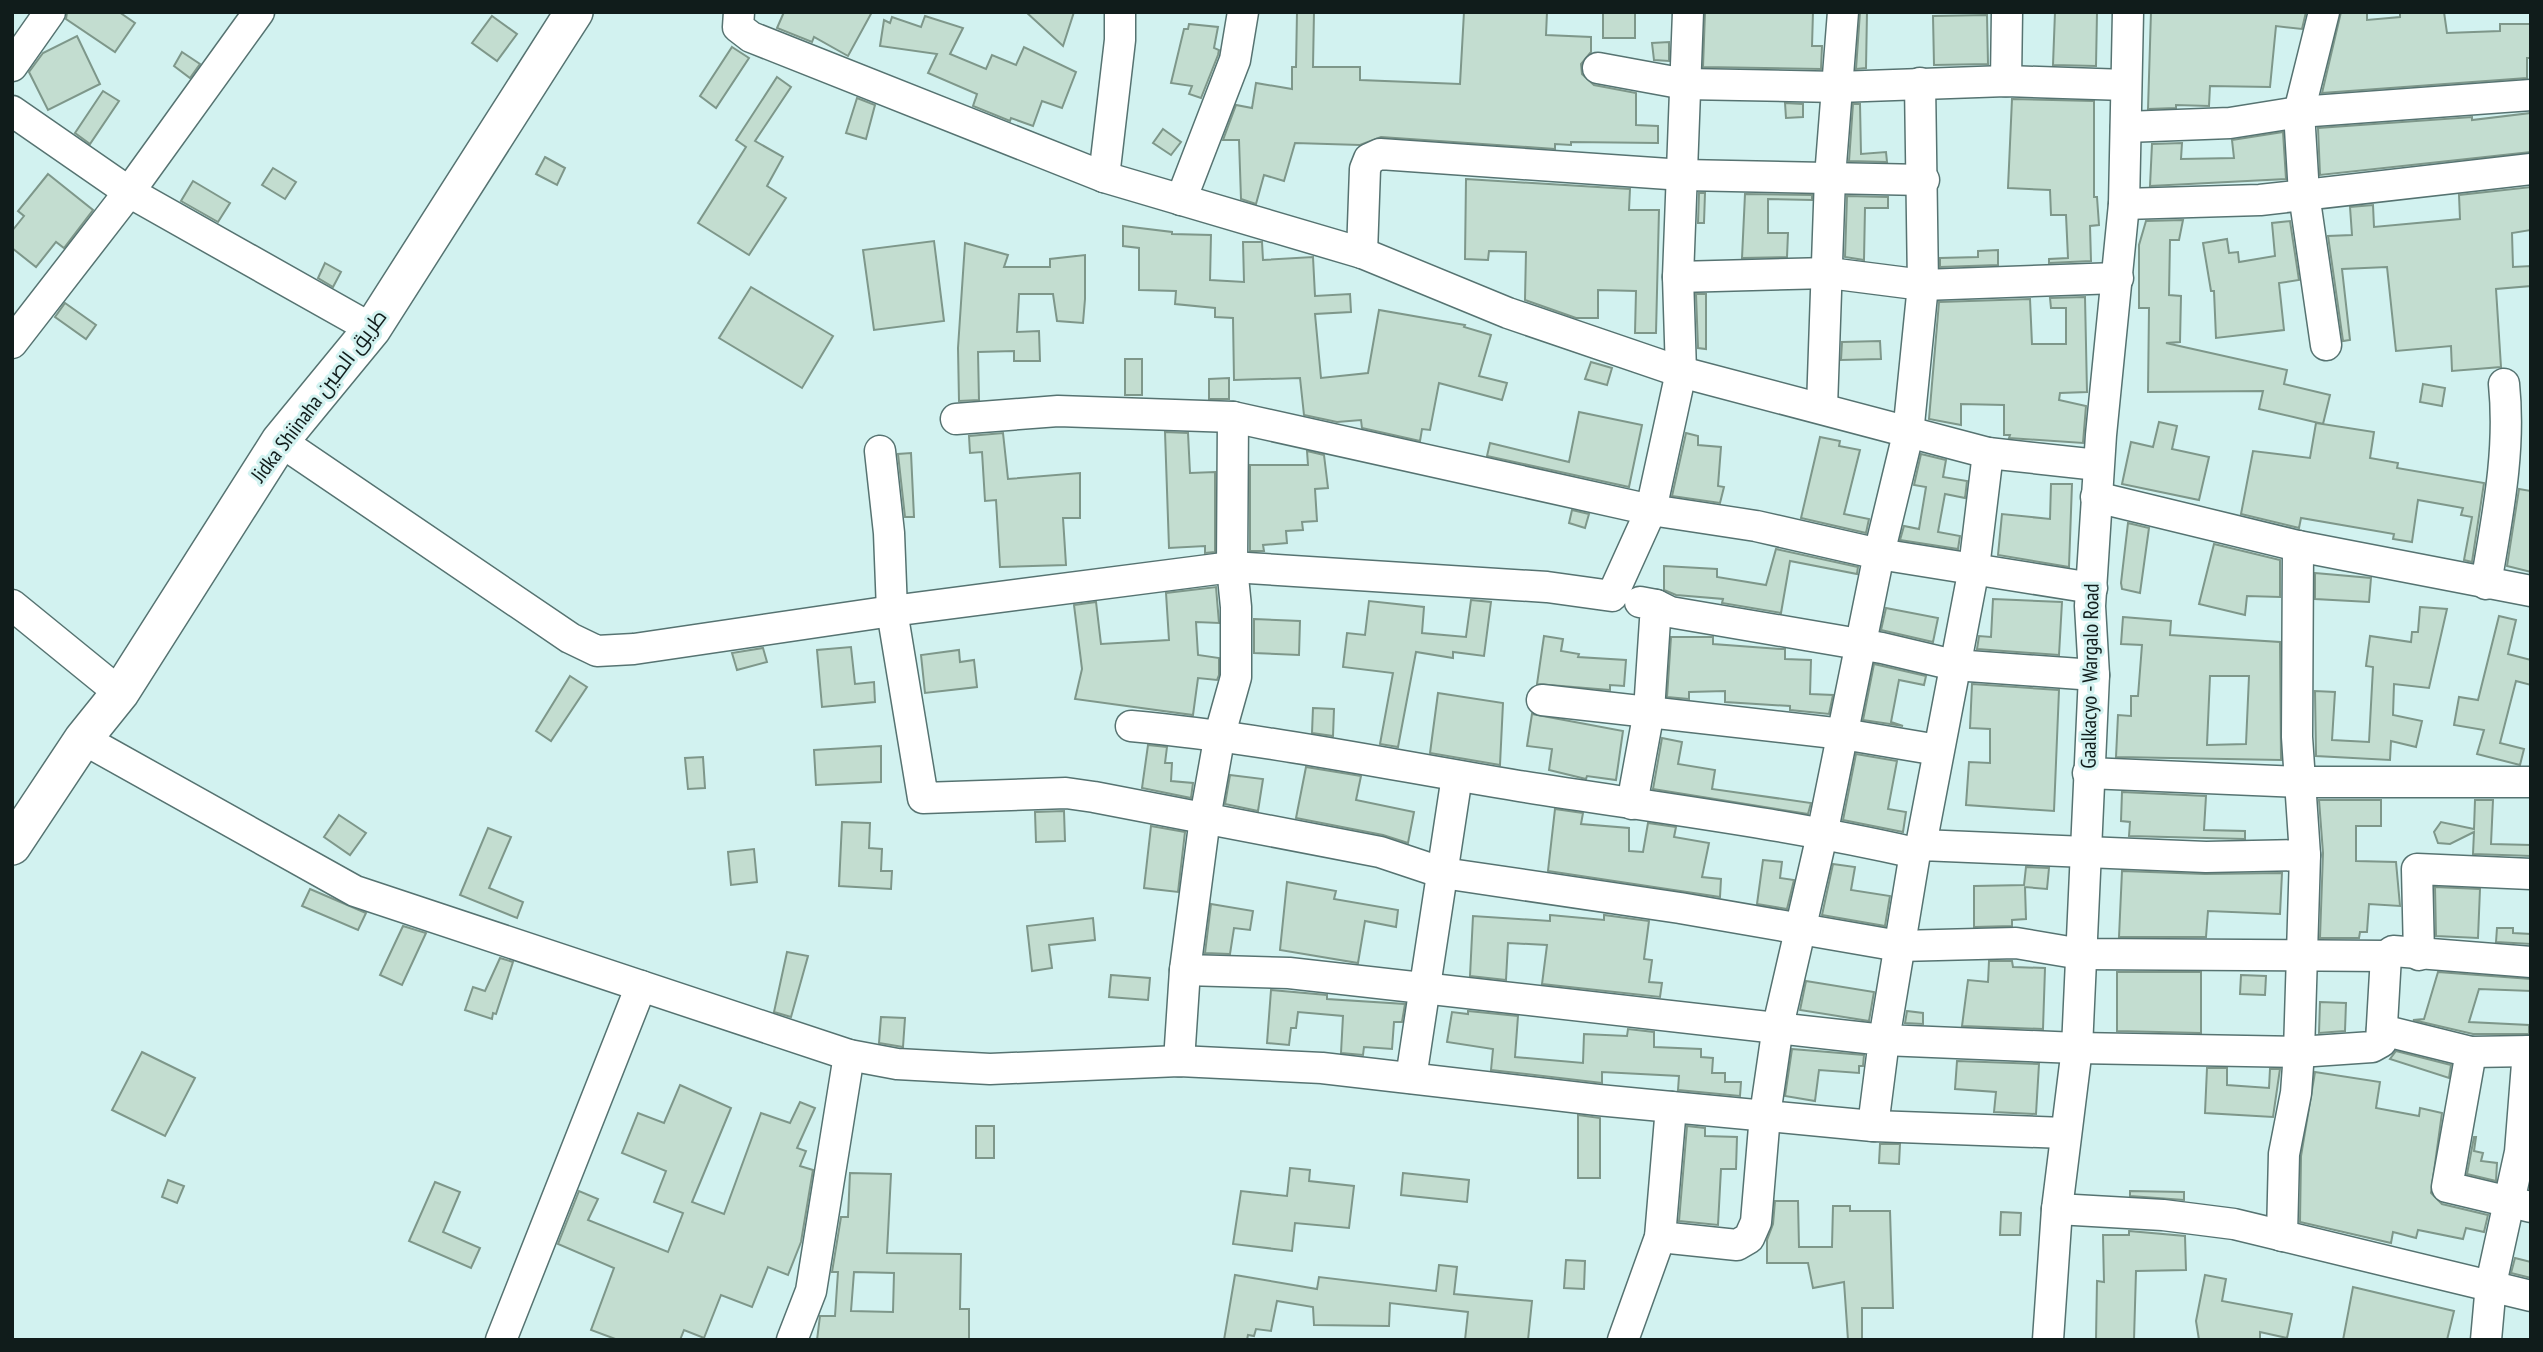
<svg xmlns="http://www.w3.org/2000/svg" width="2543" height="1352" viewBox="0 0 2543 1352" font-family="'PT Sans Narrow',Cairo,sans-serif">
	<style>
		.building { fill: #c3ddd0; stroke: #7e978a; stroke-width: 2; fill-rule: evenodd }
		.lines { fill: none; stroke-linecap: round; stroke-linejoin: round }
		.minor-casing { stroke: #567371; stroke-width: 33 }
		.major-casing { stroke: #567371; stroke-width: 40 }
		.minor { stroke: #fff; stroke-width: 30 }
		.major { stroke: #fff; stroke-width: 37 }
		.labels { text-anchor: middle; stroke-width: 6; stroke-linejoin: round; paint-order: stroke }
		.street-label { font-size: 21px; fill: #101c1b; stroke: #d2f2f0 }
	</style>
	<rect width="100%" height="100%" fill="#d2f2f0"/>
	<g class="building">
		<path d="M67 12H119L135 23 115 52 66 19Z"/>
		<path d="M784 12H872L848 56 814 37 812 42 777 28Z"/>
		<path d="M1026 12H1074L1063 46Z"/>
		<path d="M1297 12H1314L1313 67H1360V80L1460 84 1464 12H1547L1546 35 1591 37V52L1581 64 1582 74 1594 85 1636 93V125L1658 126V143L1571 142V145L1555 144V149L1381 137 1360 145 1295 143 1284 181 1264 175 1256 204 1241 199 1239 140H1223L1236 105 1252 108 1256 83 1292 89V67H1296Z"/>
		<rect x="1603" y="12" width="32" height="26"/>
		<path d="M1705 12H1813L1812 46H1822L1821 69 1703 67Z"/>
		<path d="M1860 12H1867L1866 68 1856 69Z"/>
		<path d="M2055 12 2097 13 2096 66 2053 65Z"/>
		<path d="M2151 12H2306L2302 29 2276 26 2270 87 2210 86 2209 106 2176 105V108L2148 109Z"/>
		<path d="M2341 12H2367V20L2400 17V13L2412 12H2444L2447 33 2500 31V24H2531V58H2527V78L2322 93Z"/>
		<path d="M1987 15 1988 64 1934 65 1933 16Z"/>
		<path d="M492 16 517 34 497 61 472 43Z"/>
		<path d="M925 16 963 28 950 54 986 69 992 55 1016 65 1024 47 1076 72 1062 108 1042 101 1033 126 1011 118 1010 121 973 106 977 94 928 73 937 54 880 46 884 20 890 23 892 17 921 27Z"/>
		<path d="M1189 24 1218 27 1214 48 1219 50 1218 55 1201 98 1189 94 1192 86 1171 83 1184 29H1188Z"/>
		<path d="M77 36 100 84 48 110 29 72 43 53Z"/>
		<path d="M1669 42V61L1654 60 1652 43Z"/>
		<path d="M732 47 749 58 716 108 700 96Z"/>
		<path d="M182 52 200 64 190 78 174 66Z"/>
		<path d="M777 77 791 87 755 141 783 157 767 186 786 198 749 255 698 223 746 147 736 140Z"/>
		<path d="M103 91 119 101 90 144 75 133Z"/>
		<path d="M857 98 875 105 866 139 846 133Z"/>
		<path d="M2012 99 2094 101V197H2097L2099 225 2090 226 2091 261 2049 263V259L2068 258 2066 215H2051L2050 190 2008 188Z"/>
		<path d="M1785 103 1803 104V117L1786 118Z"/>
		<path d="M1853 104H1860L1861 154 1886 152 1887 162 1849 161Z"/>
		<path d="M2531 113V152L2320 175 2318 128 2472 117V120Z"/>
		<path d="M1163 129 1181 142 1171 155 1153 143Z"/>
		<path d="M2283 132 2286 179 2150 186 2152 144 2182 143 2181 159 2234 158 2232 140Z"/>
		<path d="M545 157 565 168 557 185 536 174Z"/>
		<path d="M273 168 296 182 285 199 262 185Z"/>
		<path d="M48 174 93 210 64 248 56 242 36 267 12 248V231L24 216 18 211Z"/>
		<path d="M1466 179 1630 189 1629 210H1659L1656 333H1635L1636 291 1598 290V318H1576L1525 300 1526 252 1489 251 1488 260 1465 259Z"/>
		<path d="M193 181 230 203 218 222 181 201Z"/>
		<path d="M2531 187V230L2512 233 2513 267 2531 266V286L2496 289 2501 367 2452 371 2451 346 2396 351 2387 267 2342 269 2350 340 2343 341 2328 236 2352 235 2350 207 2373 205 2374 227 2460 219 2459 195Z"/>
		<path d="M1699 193H1705L1704 223H1698Z"/>
		<path d="M1745 194 1812 195V200L1768 199V233H1788L1787 257 1742 258Z"/>
		<path d="M1847 196 1888 197V208H1865L1864 260 1845 257Z"/>
		<path d="M2183 220 2179 240H2170L2169 295 2181 296 2180 342 2166 343 2287 370 2284 384 2330 395 2323 424 2259 409 2263 391 2148 392 2149 308H2139V245L2146 221Z"/>
		<path d="M2290 221 2299 280 2279 283 2284 330 2216 338 2214 291H2211L2203 243 2227 239 2229 253 2238 252 2239 262 2275 256 2272 223Z"/>
		<path d="M1123 226 1172 232V234L1211 235 1210 280 1244 282 1243 242H1262L1263 260 1313 257 1315 296 1350 294 1351 312 1315 314 1321 378 1368 373 1379 310 1465 325 1464 327 1491 335 1479 376 1507 383 1502 400 1439 383 1430 430 1422 429 1420 441 1362 428 1361 420 1337 422 1304 415 1300 378 1234 380 1233 318 1215 317V308L1175 304 1176 291 1139 290V248L1123 246Z"/>
		<path d="M934 241 944 321 874 330 863 250Z"/>
		<path d="M965 243 1008 255 1004 267H1050V259L1085 255V299L1083 323 1057 321 1053 294H1019L1017 332 1039 331 1040 361H1014V351L978 352 979 400 959 401 958 348Z"/>
		<path d="M1998 250V265L1940 267V258L1978 257V251Z"/>
		<path d="M325 263 341 272 333 287 318 278Z"/>
		<path d="M751 287 833 336 802 388 719 338Z"/>
		<path d="M1696 294H1706V349L1698 348Z"/>
		<path d="M2085 297 2087 392 2060 393 2059 400 2086 406 2083 443 2009 438 2010 435H2004V405L1961 404V425L1929 419 1939 302 2030 299 2032 344H2066V308H2051L2050 298Z"/>
		<path d="M65 303 96 325 86 339 55 317Z"/>
		<path d="M1880 341 1881 359 1841 360 1842 342Z"/>
		<rect x="1125" y="359" width="17" height="36"/>
		<path d="M1591 362 1612 368 1607 385 1585 379Z"/>
		<path d="M1229 378V399H1209V379Z"/>
		<path d="M2423 384 2445 388 2442 406 2420 402Z"/>
		<path d="M1579 412 1642 425 1629 487 1487 456 1490 443 1569 462Z"/>
		<path d="M2159 422 2177 426 2172 449 2209 457 2199 500 2122 484 2131 442 2153 447Z"/>
		<path d="M2316 423 2374 432 2370 458 2398 463 2397 468 2484 483 2472 562 2464 560 2472 517 2461 515 2463 508 2418 500 2412 542 2393 539 2394 534 2301 518 2299 528 2241 514 2253 451 2310 458Z"/>
		<path d="M1165 432 1188 433 1190 473 1215 472V552L1205 553V546L1169 548Z"/>
		<path d="M1003 433 1008 479 1080 473V518H1063L1066 565 1000 567 996 500 985 501 982 452 970 453 969 436Z"/>
		<path d="M1686 433 1698 436V445L1721 447 1718 486 1724 487 1720 503 1672 496Z"/>
		<path d="M1820 437 1840 441 1839 446 1860 450 1844 514 1869 519 1866 533 1801 518Z"/>
		<path d="M1307 451 1324 455 1328 488 1315 489 1317 521 1302 522 1303 530 1286 531 1287 543 1263 545 1264 551H1250V465H1308Z"/>
		<path d="M911 453 914 517H905L898 454Z"/>
		<path d="M1921 454 1946 460 1943 477 1967 481 1965 498 1945 494 1938 532 1960 536 1958 549 1900 540 1904 526 1919 529 1926 487 1914 485Z"/>
		<path d="M2051 484H2072L2069 567 1998 555 2002 514 2050 519Z"/>
		<path d="M2519 489 2531 491V572L2507 566Z"/>
		<path d="M1572 510 1589 514 1585 528 1569 523Z"/>
		<path d="M2128 523 2149 528 2140 593 2122 589 2121 583Z"/>
		<path d="M2214 544 2280 560V597L2247 596 2245 615 2199 604Z"/>
		<path d="M1776 549 1858 567 1857 574 1790 561 1781 613 1722 603 1723 599 1676 595 1664 590V566L1717 569V577L1766 585Z"/>
		<path d="M2315 573 2371 578 2369 602 2315 599Z"/>
		<path d="M1216 587 1219 623 1196 622 1198 655 1219 658V675L1217 680 1198 678 1193 715 1075 699 1082 669 1074 605 1096 602 1101 644 1169 640 1166 593Z"/>
		<path d="M1993 599 2062 602 2059 655 1977 649 1979 636 1991 637Z"/>
		<path d="M1471 600 1491 602 1484 656 1453 652V658L1416 652 1398 747 1380 744 1393 673 1343 667 1347 633 1365 635 1369 601 1424 607 1422 633 1466 637Z"/>
		<path d="M2420 607 2447 609 2429 688 2394 684 2393 715 2422 721 2416 747 2391 741 2390 760 2316 756 2315 691 2335 692 2332 740 2369 742 2373 667 2366 666 2370 636 2411 642 2412 632H2418Z"/>
		<path d="M1886 608 1938 618 1933 642 1881 630Z"/>
		<path d="M2499 616 2516 620 2508 654 2531 660V685L2516 681 2500 743 2524 749 2520 765 2477 754 2484 730 2454 725 2459 697 2478 700Z"/>
		<path d="M2123 617 2171 621 2170 635 2280 642 2281 760 2116 757 2118 715 2131 716V696H2138L2142 645 2121 644ZM2210 676H2249L2246 744 2207 745Z"/>
		<path d="M1254 619 1300 621 1299 655 1254 653Z"/>
		<path d="M1544 636 1563 639 1561 651 1579 654 1578 657 1626 660 1624 686 1610 685V690L1537 684Z"/>
		<path d="M1671 637H1713V644L1781 649H1785V659L1811 660 1810 694 1833 695 1829 714 1790 710V706L1725 702V691L1689 692V699L1667 697Z"/>
		<path d="M851 647 855 684 874 682 875 702 822 707 817 650Z"/>
		<path d="M763 648 767 662 737 670 732 653Z"/>
		<path d="M959 650 960 662 974 660 977 687 925 693 921 655Z"/>
		<path d="M1874 664 1926 676 1924 685 1899 680 1891 722 1903 726 1863 720Z"/>
		<path d="M570 676 587 687 551 741 536 731Z"/>
		<path d="M1972 684 2059 690 2054 811 1966 805 1969 762 1990 763V729L1970 728Z"/>
		<path d="M1438 693 1503 703 1500 765 1430 753Z"/>
		<path d="M1313 708 1334 709 1333 736 1312 733Z"/>
		<path d="M1532 714 1623 731 1616 780 1587 776 1586 779 1549 770 1552 749 1527 746Z"/>
		<path d="M1662 738 1682 742 1678 764 1715 770 1712 789 1811 803 1808 814 1653 789Z"/>
		<path d="M1148 745 1167 747 1165 763H1172L1171 781 1193 783 1191 798 1142 788Z"/>
		<path d="M881 746V782L816 785 814 750Z"/>
		<path d="M1856 754 1897 761 1888 809 1906 812 1903 832 1843 820Z"/>
		<path d="M703 757 705 788 688 789 685 758Z"/>
		<path d="M1306 767 1361 776 1356 800 1414 812 1408 843 1383 835 1296 818Z"/>
		<path d="M1230 775 1263 779 1258 811 1225 804Z"/>
		<path d="M2122 792 2206 796 2204 830 2245 831V839L2129 836 2130 822 2121 821Z"/>
		<path d="M2319 800H2381V826H2356V861L2396 862 2400 906 2369 904 2367 932H2360L2359 938H2320L2323 853Z"/>
		<path d="M2475 800H2493L2491 844 2531 845V856L2473 854 2474 832 2450 844 2438 843 2434 832 2441 822 2474 829Z"/>
		<path d="M1555 809 1583 813 1581 824 1629 828V851L1643 852 1648 823 1676 827 1674 837 1709 843 1702 877 1721 879 1720 897 1548 871Z"/>
		<path d="M1064 811 1065 841 1036 842 1035 812Z"/>
		<path d="M339 815 366 833 350 855 324 837Z"/>
		<path d="M842 822 870 823 869 848 882 849 881 871H892L891 889 839 886Z"/>
		<path d="M1151 826 1185 832 1178 892 1144 888Z"/>
		<path d="M488 828 511 837 489 888 523 902 517 918 460 895Z"/>
		<path d="M754 849 757 882 731 885 728 852Z"/>
		<path d="M1763 860 1782 862 1780 878 1794 880 1787 909 1757 904Z"/>
		<path d="M1833 864 1855 867 1851 890 1890 896 1885 926 1822 915Z"/>
		<path d="M2026 867 2049 868 2047 889 2025 887 2026 919 2012 920V926L1974 927V886L2024 885Z"/>
		<path d="M2122 871 2205 874 2282 873 2280 914 2208 911 2206 937H2119Z"/>
		<path d="M1287 882 1336 891 1334 899 1398 910 1396 927 1365 921 1358 963 1280 950Z"/>
		<path d="M2435 887 2480 889 2478 938 2436 936Z"/>
		<path d="M310 889 366 913 358 930 302 906Z"/>
		<path d="M1211 904 1253 911 1250 930 1234 928 1230 954 1205 953Z"/>
		<path d="M1550 915 1604 920V915L1649 921 1644 959 1652 960 1649 982 1662 983 1660 997 1542 984 1547 945 1508 943 1506 980 1470 976 1473 916 1550 921Z"/>
		<path d="M1093 918 1095 940 1049 945 1052 968 1032 971 1027 926Z"/>
		<path d="M403 926 426 933 402 985 380 975Z"/>
		<path d="M2497 928H2513V933L2531 934V944L2496 942Z"/>
		<path d="M787 952 808 956 791 1017 774 1012Z"/>
		<path d="M500 958 513 962 496 1014 493 1013 492 1019 465 1010 473 987 485 991Z"/>
		<path d="M1989 961H2012L2013 967 2045 968 2043 1029 1962 1026 1968 980 1988 982Z"/>
		<path d="M2117 972H2201V1033L2117 1031Z"/>
		<path d="M2438 972 2531 979V991L2479 989 2469 1022 2529 1025V1034H2473L2413 1020 2424 1019Z"/>
		<path d="M1111 975 1150 978 1148 1000 1109 997Z"/>
		<path d="M2241 975 2266 976 2265 995 2240 994Z"/>
		<path d="M1806 981 1874 992 1869 1021 1800 1010Z"/>
		<path d="M1271 990 1327 995V999L1405 1004 1402 1022H1394L1392 1049 1364 1047 1363 1055 1341 1053 1343 1016 1298 1012 1296 1028H1291L1289 1045 1267 1043Z"/>
		<path d="M2320 1002 2346 1003 2345 1031 2319 1033Z"/>
		<path d="M1468 1011 1518 1016 1515 1057 1583 1063 1584 1034 1627 1036 1628 1029 1654 1032V1047L1701 1049V1057L1713 1058 1712 1073H1725V1082H1741L1740 1096 1678 1090 1679 1076 1602 1072V1083L1491 1070 1493 1049 1447 1042 1452 1012 1468 1014Z"/>
		<path d="M1907 1011 1923 1013V1024L1905 1023Z"/>
		<path d="M881 1017 905 1018 903 1047 879 1043Z"/>
		<path d="M1792 1049 1864 1055 1863 1066H1859V1073L1819 1070 1815 1101 1785 1096Z"/>
		<path d="M2396 1051 2451 1065 2449 1078 2390 1059Z"/>
		<path d="M142 1052 195 1078 165 1136 112 1110Z"/>
		<path d="M1957 1061 2039 1064 2036 1114 1994 1112 1996 1092 1955 1089Z"/>
		<path d="M2207 1068H2227V1085L2269 1088 2270 1069H2280L2273 1117 2205 1113Z"/>
		<path d="M2315 1072 2380 1082 2376 1108 2419 1116 2420 1108 2442 1113 2431 1193 2442 1204 2488 1215 2484 1232 2466 1228 2463 1239 2418 1230 2416 1238 2393 1232 2391 1243 2300 1222 2301 1156Z"/>
		<path d="M680 1085 731 1108 692 1202 724 1214 761 1113 790 1123 800 1102 815 1108 797 1148 806 1151 800 1166 813 1170 801 1242 788 1275 768 1267 752 1307 721 1295 704 1338 684 1330 680 1340H618L591 1330 614 1268 558 1244 579 1191 598 1199 588 1220 668 1252 683 1213 654 1202 666 1171 622 1153 638 1113 664 1123Z"/>
		<path d="M1578 1115 1600 1118V1178H1578Z"/>
		<rect x="976" y="1126" width="18" height="32"/>
		<path d="M1687 1126 1705 1128V1136L1737 1137 1736 1169H1721L1718 1225 1679 1221Z"/>
		<path d="M2474 1137H2476L2474 1151 2483 1153 2481 1161 2497 1163 2496 1181 2467 1174Z"/>
		<path d="M1880 1144H1900L1899 1164 1879 1163Z"/>
		<path d="M1290 1168 1310 1170 1309 1181 1354 1186 1349 1228 1295 1223 1292 1251 1233 1244 1241 1191 1287 1196Z"/>
		<path d="M850 1173 891 1174 887 1253 961 1254 960 1309H969V1340H817L820 1316H835L838 1272H832L841 1217H848ZM854 1272 894 1273 893 1312 851 1311Z"/>
		<path d="M1403 1173 1469 1180 1467 1202 1401 1195Z"/>
		<path d="M168 1180 184 1186 177 1203 162 1197Z"/>
		<path d="M435 1182 460 1192 443 1232 480 1248 471 1268 409 1241Z"/>
		<path d="M2130 1191 2184 1192V1200L2130 1196Z"/>
		<path d="M1775 1201H1798L1799 1247H1832L1833 1206H1850V1211H1890L1893 1308H1862V1340H1848L1844 1282 1813 1288 1808 1263H1767V1240L1773 1224Z"/>
		<path d="M2001 1212 2021 1213 2020 1235H2000Z"/>
		<path d="M2129 1231 2185 1236 2186 1270 2136 1271 2134 1340H2096L2097 1281 2104 1282 2103 1235H2129Z"/>
		<path d="M2515 1258 2531 1262V1278L2511 1273Z"/>
		<path d="M1566 1260 1585 1261 1584 1289 1564 1288Z"/>
		<path d="M1439 1265 1457 1267 1454 1294 1532 1301 1528 1340H1465L1468 1312 1390 1303 1389 1326 1314 1325 1313 1307 1277 1301 1271 1331 1256 1329 1254 1336 1248 1335 1247 1340H1224L1235 1275 1317 1289 1319 1277 1436 1291Z"/>
		<path d="M2205 1275 2226 1279 2222 1301 2292 1314 2287 1338 2260 1332V1340H2199L2196 1321Z"/>
		<path d="M2353 1287 2454 1311 2447 1340H2343Z"/>
	</g>
	<g class="lines">
		<defs>
			<g id="minor">
				<path d="M739 12 738 27 751 37 1104 177 1362 253 1508 313 1681 372 1988 453 2098 465"/>
				<path d="M2324 12 2299 112 2304 194 2326 345"/>
				<path d="M12 66 50 12"/>
				<path d="M1598 68 1685 84 1838 87 2006 81 2126 85"/>
				<path d="M2006 81 2007 12"/>
				<path d="M12 111 129 192 372 329"/>
				<path d="M2126 127 2230 123 2299 112 2531 95"/>
				<path d="M1104 177 1120 40V12"/>
				<path d="M1181 200 1235 60 1243 12"/>
				<path d="M2124 204 2260 200 2531 169"/>
				<path d="M1362 253 1365 169 1369 159 1380 154 1683 175 1924 180"/>
				<path d="M1678 277 1829 273 1923 285 2118 278"/>
				<path d="M12 343 129 192 259 12"/>
				<path d="M1822 407 1830 177 1843 12"/>
				<path d="M956 419 1058 411 1233 417 1651 510 1756 526 1879 554 2092 588"/>
				<path d="M280 441 570 638 597 651 634 649 892 611 1232 567 1547 587 1612 596 1651 510 1681 372 1678 277 1688 12"/>
				<path d="M880 451 889 533 892 611 923 798 1066 793 1094 797 1380 852 1443 873 1680 908 1899 946 2016 943 2081 954 2386 956 2393 951 2531 962"/>
				<path d="M2096 497 2298 546 2531 591"/>
				<path d="M2486 584C2497 517 2511 452 2504 384"/>
				<path d="M12 605 120 693"/>
				<path d="M1656 605 1670 612 1882 648 1954 665 2094 675"/>
				<path d="M1542 700 1843 734 1926 748 1937 753"/>
				<path d="M1131 726C1262 738 1390 765 1519 786 1651 807 1784 823 1915 853L1921 845 2206 857 2305 855"/>
				<path d="M83 739 355 891 849 1055 897 1064 990 1069 1179 1061 1322 1068 1598 1100 1873 1126 2065 1133"/>
				<path d="M2088 773 2300 782H2531"/>
				<path d="M1632 804 1649 711 1656 605 1640 602"/>
				<path d="M1921 845 1974 568 1988 453"/>
				<path d="M1915 853 1884 1040 2077 1048 2299 1052 2372 1047 2381 1042 2386 956"/>
				<path d="M2419 955 2417 869 2531 874"/>
				<path d="M1185 970 1289 973 1884 1040 1873 1126"/>
				<path d="M2382 1030 2471 1052 2531 1051"/>
				<path d="M2471 1052 2447 1187 2531 1207"/>
				<path d="M1179 1061 1185 970 1205 818 1220 734 1236 677V607L1232 567 1233 417"/>
				<path d="M1411 1078 1457 776"/>
				<path d="M2057 1209 2163 1215 2234 1224 2531 1296"/>
				<path d="M2282 1236 2284 1154 2296 1093 2299 1052 2305 855 2297 737 2298 546"/>
				<path d="M1660 1237 1737 1245 1749 1238 1756 1222 1765 1115 1778 1026 1822 835 1879 554 1908 434 1923 285 1920 83"/>
				<path d="M501 1340 641 986"/>
				<path d="M792 1340 811 1291 849 1055"/>
				<path d="M1623 1340 1660 1237 1671 1107"/>
				<path d="M2048 1340 2057 1209 2077 1048 2094 675 2090 606 2101 435 2124 204 2128 12"/>
				<path d="M2486 1340 2491 1284 2520 1152 2528 1051"/>
			</g>
			<path id="major" d="M12 846 83 739 120 693 280 441 372 329 574 12"/>
		</defs>
		<use href="#minor" class="minor-casing"/>
		<use href="#major" class="major-casing"/>
		<use href="#minor" class="minor"/>
		<use href="#major" class="major"/>
	</g>
	<g class="labels">
		<g class="street-label">
			<text transform="translate(319 396) rotate(-53)" y="7">Jidka Shiinaha طريق الصين</text>
			<text transform="translate(2090 676) rotate(-89)" y="7">Gaalkacyo - Wargalo Road</text>
		</g>
	</g>
	<rect width="2543" height="1352" fill="none" stroke="#101c1b" stroke-width="28"/>
</svg>
